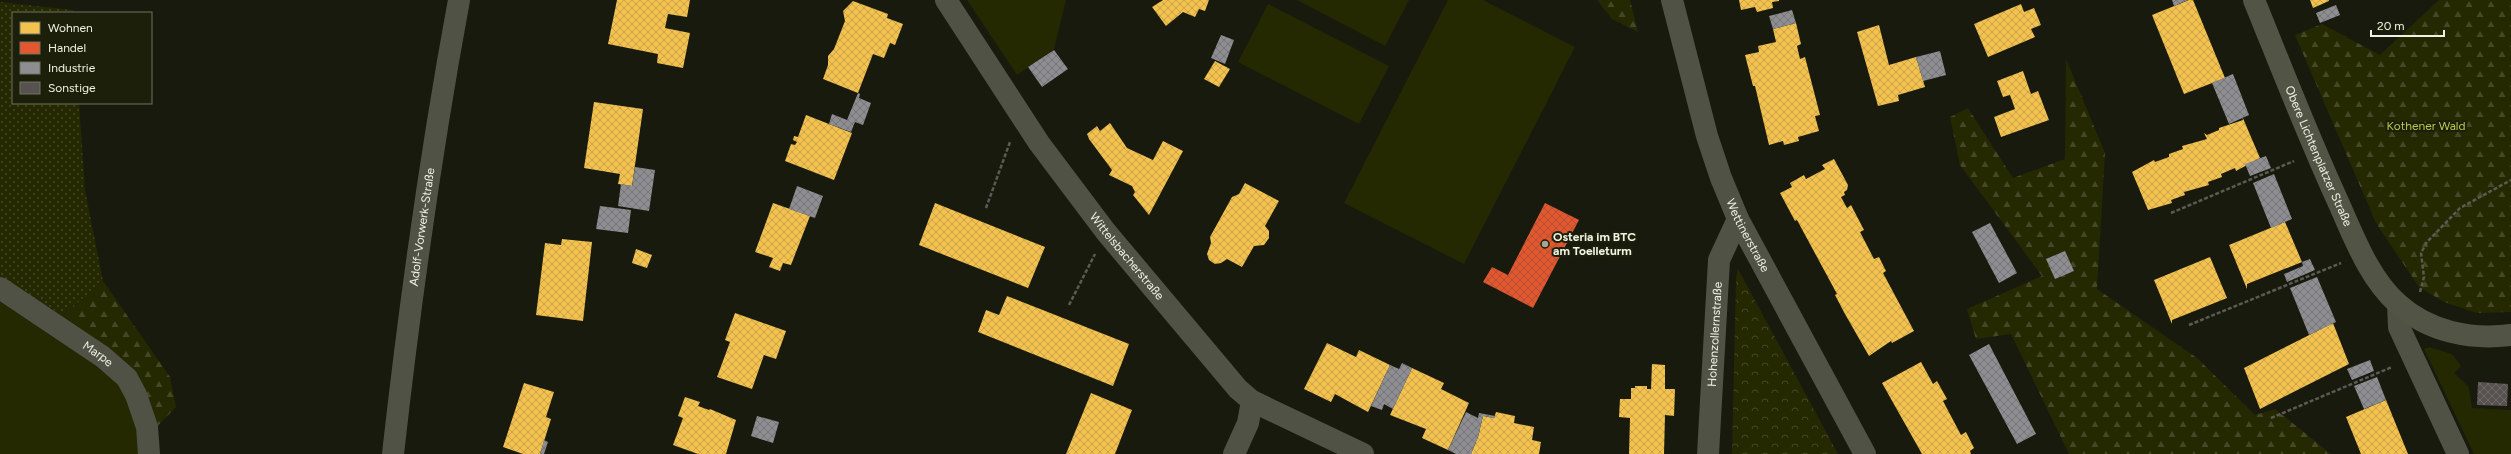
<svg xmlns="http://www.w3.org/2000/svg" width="2511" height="454" viewBox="0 0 2511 454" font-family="Figtree,sans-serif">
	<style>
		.grass { fill: #242902 }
		.forest { fill: url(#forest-firs) }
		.park { fill: url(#park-crowns) }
		.garden { fill: url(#garden-dots) }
		.homes { fill: url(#homes-cross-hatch) }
		.shops { fill: url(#shops-cross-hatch) }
		.industry { fill: url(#industry-cross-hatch) }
		.building { fill: url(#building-cross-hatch) }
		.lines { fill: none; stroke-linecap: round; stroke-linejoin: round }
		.path { stroke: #5a5b51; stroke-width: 2.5; stroke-dasharray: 4 2; stroke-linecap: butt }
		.minor { stroke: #505245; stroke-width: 22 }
		.tertiary { stroke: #505245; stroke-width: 22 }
		.secondary { stroke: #525445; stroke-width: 22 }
		.poi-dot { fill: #a4a699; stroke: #1c1f09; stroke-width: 1.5 }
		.labels { text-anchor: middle; stroke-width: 4; stroke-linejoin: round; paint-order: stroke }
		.park-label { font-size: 12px; fill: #bbc949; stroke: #1c1f09 }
		.street-label { font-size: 12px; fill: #f0f2e4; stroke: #1c1f09 }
		.poi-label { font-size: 12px; font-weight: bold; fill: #f0f2e4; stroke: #1c1f09; text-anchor: start }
	</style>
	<defs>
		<pattern id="forest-firs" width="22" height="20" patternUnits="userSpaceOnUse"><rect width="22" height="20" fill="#242902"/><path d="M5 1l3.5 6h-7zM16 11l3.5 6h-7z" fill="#444827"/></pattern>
		<pattern id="park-crowns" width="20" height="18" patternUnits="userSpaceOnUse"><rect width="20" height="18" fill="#242902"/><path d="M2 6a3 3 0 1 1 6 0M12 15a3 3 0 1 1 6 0" fill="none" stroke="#444827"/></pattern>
		<pattern id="garden-dots" width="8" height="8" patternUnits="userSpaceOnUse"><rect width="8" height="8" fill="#242902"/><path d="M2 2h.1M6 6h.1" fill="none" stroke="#444827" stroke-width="1.8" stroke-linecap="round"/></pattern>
		<pattern id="homes-cross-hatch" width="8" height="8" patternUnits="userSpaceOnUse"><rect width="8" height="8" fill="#f2c14e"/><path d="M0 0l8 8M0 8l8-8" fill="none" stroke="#c8a34c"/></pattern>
		<pattern id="shops-cross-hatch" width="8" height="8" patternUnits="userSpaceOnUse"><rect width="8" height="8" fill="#e4572e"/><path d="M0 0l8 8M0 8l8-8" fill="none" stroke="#ad5236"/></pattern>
		<pattern id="industry-cross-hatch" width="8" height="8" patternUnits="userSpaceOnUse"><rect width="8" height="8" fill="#8d8d92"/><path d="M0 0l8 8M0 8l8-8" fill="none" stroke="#757577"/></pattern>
		<pattern id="building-cross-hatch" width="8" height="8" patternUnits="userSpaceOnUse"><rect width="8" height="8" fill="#575250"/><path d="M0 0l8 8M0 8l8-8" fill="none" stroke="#6f6b69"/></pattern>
	</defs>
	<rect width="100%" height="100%" fill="#181a0e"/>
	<g class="grass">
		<path d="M967 0H1066L1054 49 1017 75Z"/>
		<path d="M1297 0H1409L1385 46Z"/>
		<path d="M1448 0H1483L1575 47 1464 264 1344 203Z"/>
		<path d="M1268 4 1389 66 1359 124 1238 62Z"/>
		<path d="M0 277 27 296 63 315 139 375 156 454H0Z"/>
		<path d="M2429 347 2452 354 2461 366 2454 373 2469 387 2472 408 2511 410V454H2474L2424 349Z"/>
	</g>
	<g class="forest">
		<path d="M1597 0H1630L1638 32 1612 19Z"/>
		<path d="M2439 0H2511V312L2477 313 2444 302 2419 287 2376 223 2295 35 2322 24 2380 55Z"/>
		<path d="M2066 59 2105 153 2097 289 2197 358 2255 415 2275 409 2331 454H2069L2011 334 1976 339 1967 309 2042 276 1960 165 1950 117 1968 108 2013 178 2065 159Z"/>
		<path d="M103 281 170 377 176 407 151 433 139 375 63 315Z"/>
	</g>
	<path class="park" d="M1738 269 1838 454H1732L1736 278Z"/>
	<path class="garden" d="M0 2 73 10V13H13V103H79L85 190 103 281 63 315 27 296 0 277Z"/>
	<g class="homes">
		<path d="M617 0H690L687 17 668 14 665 28 690 33 683 68 657 63 658 54 608 44Z"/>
		<path d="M1163 0H1209L1205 11 1199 9 1195 17 1183 12 1166 26 1152 7Z"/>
		<path d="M1739 0H1779V1L1772 2 1773 8 1757 12 1755 7 1741 10Z"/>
		<path d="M2189 0H2193L2225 78 2184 94 2152 15Z"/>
		<path d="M2310 0H2329V1L2313 8Z"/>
		<path d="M853 1 888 14 887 18 903 24 895 45 890 43 884 58 873 54 858 93 823 79 828 65V56L834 49 845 21 843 11Z"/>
		<path d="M2021 4 2024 12 2034 8 2041 25 2031 29 2035 37 1988 57 1974 24Z"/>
		<path d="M1796 23 1801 44 1797 46 1800 59 1805 57 1820 115 1815 116 1819 131 1798 137 1799 141 1784 145 1783 141 1769 145 1755 86H1753L1745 55 1759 52 1758 46 1776 42 1773 29Z"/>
		<path d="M1879 25 1889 65 1916 57 1925 87 1898 95 1899 101 1878 106 1857 32Z"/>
		<path d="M1215 61 1230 69 1219 87 1204 79Z"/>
		<path d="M2023 71 2031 94 2038 91 2049 120 2001 137 1994 117 2015 109 2010 95 2003 97 1997 81Z"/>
		<path d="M594 102 643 109 632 186 618 184 620 174 584 168Z"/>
		<path d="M806 115 852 133 834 180 785 161 791 144 795 145 797 142 793 140 794 136 798 137Z"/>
		<path d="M2242 116 2260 158 2236 171 2235 168 2221 174 2222 177 2208 182 2209 185 2184 192 2185 195 2171 200 2172 203 2148 210 2132 172 2154 160 2155 162 2169 157V154L2183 149 2182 146 2207 139 2204 133 2207 135 2219 130V128L2243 120Z"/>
		<path d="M1110 123 1127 148 1153 160 1163 141 1183 151 1149 215 1133 195 1135 192 1132 186 1109 175 1112 170 1089 139 1087 134 1097 126 1100 131Z"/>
		<path d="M1834 159 1848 185 1847 190 1844 192 1845 195 1841 197 1847 208 1851 205 1864 230 1860 232 1874 259 1879 257 1886 271 1883 273 1914 331 1892 343 1891 341 1869 356 1845 314 1835 295 1837 294 1797 220 1795 221 1780 193 1792 187 1790 183 1804 175 1806 179 1825 169 1822 165Z"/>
		<path d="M1245 183 1279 201 1265 226 1269 231V238L1264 245 1254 246 1242 267 1227 259 1221 263 1215 264 1209 260 1207 254 1211 243 1210 237 1232 197 1239 194Z"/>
		<path d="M773 203 810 216 791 265 783 263 780 271 769 267 773 258 755 252Z"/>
		<path d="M935 203 1045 247 1028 288 919 245Z"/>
		<path d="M2285 222 2302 262 2247 284V289L2229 245Z"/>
		<path d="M562 239 592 242 583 321 536 315 545 243 561 245Z"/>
		<path d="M636 249 652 255 647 268 632 263Z"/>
		<path d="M2210 257 2227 298 2172 320V324L2154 280Z"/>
		<path d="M1007 296 1129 344 1113 386 978 332 986 310 999 315Z"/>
		<path d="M735 313 786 331 776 359 764 355 752 389 717 377 730 342 725 340Z"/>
		<path d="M2333 323 2349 364 2260 409 2244 368Z"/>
		<path d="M1327 343 1356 357 1359 350 1390 365 1368 412 1335 394 1331 402 1304 389Z"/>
		<path d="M1921 362 1933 384 1937 381 1947 399 1943 401 1961 435 1966 432 1974 448 1970 451 1971 454H1922L1882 383Z"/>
		<path d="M1652 364 1665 365V389H1675L1674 416 1665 415 1664 454H1629L1630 418 1619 417 1620 399H1631V388H1635V386H1647V389H1651Z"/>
		<path d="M1412 368 1444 383 1441 389 1469 403 1448 450 1422 438 1426 429 1390 415Z"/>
		<path d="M524 383 554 392 546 417 551 419 540 454H523L503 447Z"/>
		<path d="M1091 393 1132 410 1115 454H1066Z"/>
		<path d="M685 397 700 402 698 406 709 410 710 409 736 420 726 454H698L673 445 683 418 678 416Z"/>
		<path d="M2386 400 2408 454H2361L2346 417Z"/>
		<path d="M1496 412 1515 416 1514 423 1534 427 1532 440 1541 442 1539 454H1471L1478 437 1483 416 1494 418Z"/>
	</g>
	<path class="shops" d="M1545 203 1579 220 1533 308 1483 282 1492 267 1508 275Z"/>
	<g class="industry">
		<path d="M2172 0H2188L2174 6Z"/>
		<path d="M2336 5 2340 15 2320 23 2316 13Z"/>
		<path d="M1792 10 1796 23 1773 29 1769 16Z"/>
		<path d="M1221 35 1234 40 1225 64 1211 58Z"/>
		<path d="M1054 50 1068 69 1042 87 1028 67Z"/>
		<path d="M1940 51 1946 75 1923 81 1916 57Z"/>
		<path d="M2233 74 2249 115 2229 124 2212 83Z"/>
		<path d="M858 93 860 94 859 98 871 103 863 125 855 122 851 132 829 124 832 114 847 120Z"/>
		<path d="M2266 156 2271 168 2250 176 2245 164Z"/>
		<path d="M635 167 655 170 649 211 618 206 621 184 632 186Z"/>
		<path d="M2274 174 2292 219 2271 228 2253 183Z"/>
		<path d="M797 186 823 196 815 218 789 209Z"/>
		<path d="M600 206 631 210 628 233 596 229Z"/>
		<path d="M1990 223 2017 273 1999 283 1972 232Z"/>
		<path d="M2065 251 2074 271 2055 279 2046 259Z"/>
		<path d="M2310 259 2315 270 2287 282 2284 274 2303 266 2302 262Z"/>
		<path d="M2317 277 2336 322 2309 335 2290 288Z"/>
		<path d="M1989 344 2036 434 2017 444 1969 355Z"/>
		<path d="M2370 360 2374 371 2352 380 2347 369Z"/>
		<path d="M1402 363 1412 368 1393 409 1384 404 1382 410 1371 406 1390 365 1399 369Z"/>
		<path d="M2377 377 2386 400 2364 409 2354 386Z"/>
		<path d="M1466 412 1478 418 1479 413 1495 416 1494 418 1483 416 1478 437 1471 454H1456L1448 450Z"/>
		<path d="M757 416 779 422 773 443 751 436Z"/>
		<path d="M544 440 548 442 544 454H540Z"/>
	</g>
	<path class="building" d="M2478 382 2508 384 2507 406 2477 405Z"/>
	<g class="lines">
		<g class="path">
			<path d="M986 208 1010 142"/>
			<path d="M2171 213 2294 161"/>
			<path d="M2420 292 2424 277 2421 253 2427 242 2460 208 2511 180"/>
			<path d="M1069 305 1095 254"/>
			<path d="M2189 325 2341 263"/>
			<path d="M2271 418 2392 367"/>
		</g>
		<g class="minor">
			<path id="s1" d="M946 0 1039 143 1106 232 1238 389 1252 401 1363 454"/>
			<path id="s2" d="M0 288 103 357 127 378 136 395 147 427 149 454"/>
			<path d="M2398 304 2399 327 2458 454"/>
			<path id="s3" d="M393 454C410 302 431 151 459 0"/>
			<path d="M1234 454 1248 423 1252 401"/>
			<path id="s4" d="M1708 454 1719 260 1738 219"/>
		</g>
		<path class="tertiary" id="s5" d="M1672 0 1707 136 1721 178 1738 219 1865 454"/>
		<path class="secondary" id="s6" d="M2254 0C2282 69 2309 139 2340 206 2355 240 2370 279 2398 304 2429 332 2471 340 2511 335"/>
	</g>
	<circle class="poi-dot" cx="1545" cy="244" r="4"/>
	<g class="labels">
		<g class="park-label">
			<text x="2426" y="130">Kothener Wald</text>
		</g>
		<g class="street-label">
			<text dy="4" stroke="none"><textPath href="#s6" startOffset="169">Obere Lichtenplatzer Straße</textPath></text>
			<text dy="4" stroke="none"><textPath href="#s3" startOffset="229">Adolf-Vorwerk-Straße</textPath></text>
			<text dy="4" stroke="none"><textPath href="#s5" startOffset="248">Wettinerstraße</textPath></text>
			<text dy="4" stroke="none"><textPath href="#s1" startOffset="314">Wittelsbacherstraße</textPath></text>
			<text dy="4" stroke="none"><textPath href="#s4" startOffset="120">Hohenzollernstraße</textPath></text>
			<text dy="4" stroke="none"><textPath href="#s2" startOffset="118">Marpe</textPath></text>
		</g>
		<g class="poi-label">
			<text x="1553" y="241">Osteria im BTC<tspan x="1553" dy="14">am Toelleturm</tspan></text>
		</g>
	</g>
	<rect x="12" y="12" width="140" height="92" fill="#1c1f09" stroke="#717361"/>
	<rect x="20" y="22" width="20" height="12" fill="#f2c14e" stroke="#717361"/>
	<text x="48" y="32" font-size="12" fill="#f0f2e4">Wohnen</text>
	<rect x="20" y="42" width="20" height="12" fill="#e4572e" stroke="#717361"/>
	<text x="48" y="52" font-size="12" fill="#f0f2e4">Handel</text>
	<rect x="20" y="62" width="20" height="12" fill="#8d8d92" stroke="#717361"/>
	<text x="48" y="72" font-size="12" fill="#f0f2e4">Industrie</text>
	<rect x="20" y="82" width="20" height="12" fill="#575250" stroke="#717361"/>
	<text x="48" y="92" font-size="12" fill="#f0f2e4">Sonstige</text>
	<path d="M2371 30v6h73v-6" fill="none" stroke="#f0f2e4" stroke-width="2"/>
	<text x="2377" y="30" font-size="12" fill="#f0f2e4" stroke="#1c1f09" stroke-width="3" paint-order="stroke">20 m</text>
</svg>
